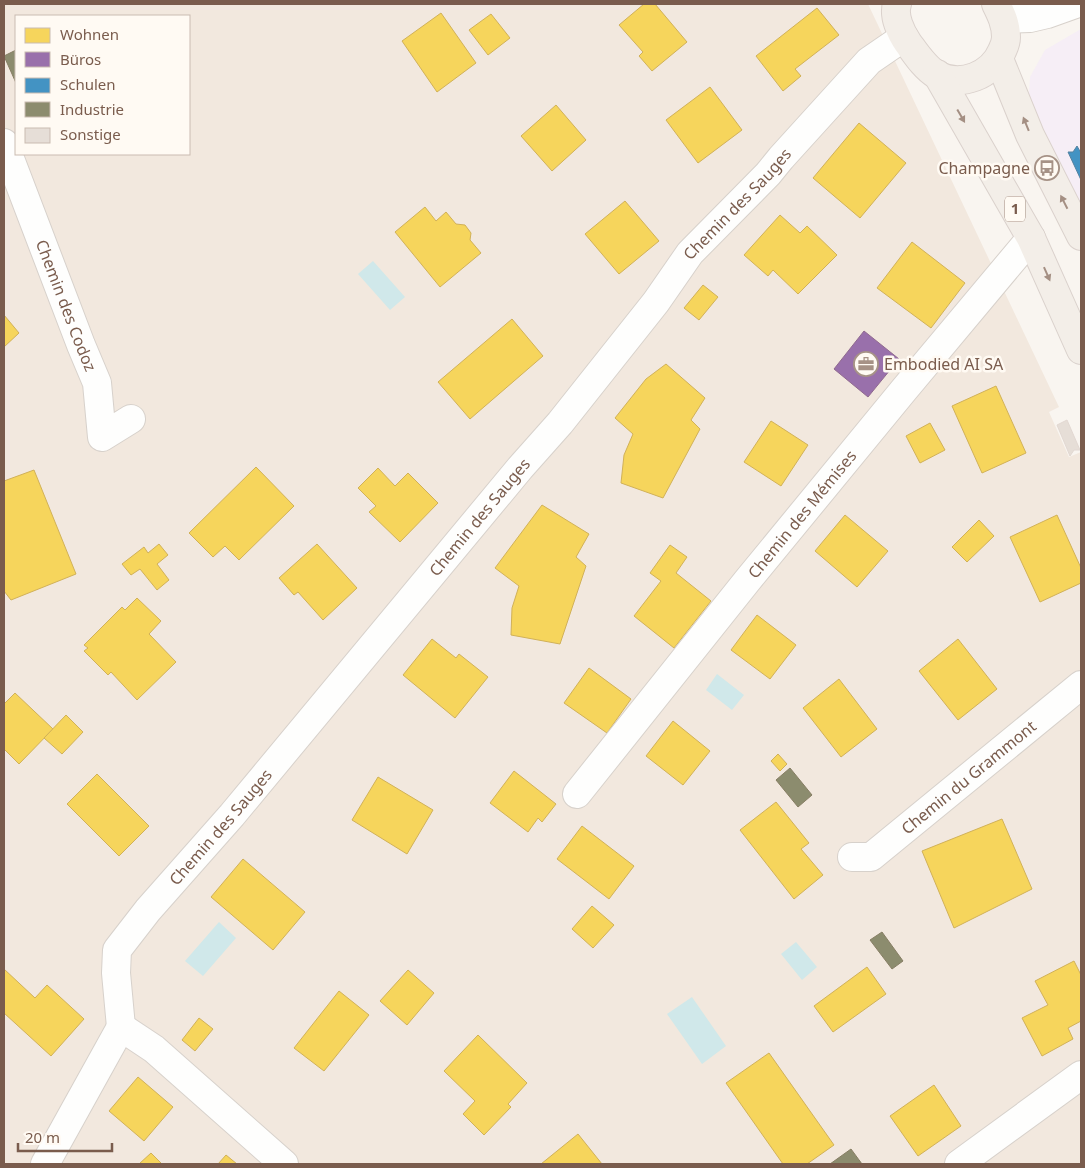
<svg xmlns="http://www.w3.org/2000/svg" width="1085" height="1168" viewBox="0 0 1085 1168" font-family="'Noto Sans',sans-serif">
	<style>
		.residential { fill: #f2e8de; fill-rule: evenodd }
		.education { fill: #f6eef6 }
		.water { fill: #d0e8ea }
		.homes { fill: #f6d55c; stroke: #d1b158 }
		.offices { fill: #9970ab; stroke: #906a8f }
		.schools { fill: #4393c3; stroke: #5482a0 }
		.industry { fill: #8c8c6e; stroke: #877e64 }
		.building { fill: #e6ded7; stroke: #e2d8d2 }
		.lines { fill: none; stroke-linecap: round; stroke-linejoin: round }
		.street-casing { stroke: #d7d1cb; stroke-width: 30 }
		.primary-casing { stroke: #dad1cc; stroke-width: 30 }
		.street { stroke: #fefefd; stroke-width: 28 }
		.primary { stroke: #f3eee8; stroke-width: 28 }
		.oneway { fill: #a48f83 }
		.labels { text-anchor: middle; stroke-width: 5; stroke-linejoin: round; paint-order: stroke }
		.shield { fill: #fffaf3; stroke: #a28b7f; stroke-width: 1 }
		.shield-label { font-size: 15px; font-weight: bold; fill: #7a5c4d }
		.poi-label { font-size: 16px; fill: #7a5c4d; stroke: #fffaf3; text-anchor: end }
		.street-label { font-size: 16px; fill: #7a5c4d; stroke: #fffaf3 }
	</style>
	<rect width="100%" height="100%" fill="#f9f5f0"/>
	<path class="residential" d="M4 4H868L1059 407 1049 412 1069 457 1081 452V1164H4ZM16 16H189V154H16Z"/>
	<path class="education" d="M1081 29V206L1028 109 1030 77 1045 50Z"/>
	<g class="water">
		<path d="M373 261 405 297 390 310 358 274Z"/>
		<path d="M717 674 744 695 732 710 706 690Z"/>
		<path d="M219 922 236 938 203 976 185 961Z"/>
		<path d="M796 942 817 967 802 980 781 954Z"/>
		<path d="M692 997 726 1046 702 1064 667 1014Z"/>
	</g>
	<g class="homes">
		<path d="M644 4H655L687 42 652 71 639 56 643 52 619 25Z"/>
		<path d="M817 8 839 35 795 69 801 76 783 91 756 56Z"/>
		<path d="M441 13 476 63 437 92 402 41Z"/>
		<path d="M491 14 510 38 488 55 469 30Z"/>
		<path d="M710 87 742 130 698 163 666 120Z"/>
		<path d="M556 105 586 140 552 171 521 136Z"/>
		<path d="M859 123 906 163 860 218 813 178Z"/>
		<path d="M625 201 659 241 619 274 585 234Z"/>
		<path d="M425 207 436 221 446 212 456 224 465 225 471 233 470 240 481 253 440 287 395 232Z"/>
		<path d="M780 215 800 233 807 226 837 255 798 294 773 270 768 276 744 255Z"/>
		<path d="M912 242 965 283 931 328 877 288Z"/>
		<path d="M703 285 718 297 699 320 684 308Z"/>
		<path d="M4 315 19 333 4 347Z"/>
		<path d="M512 319 543 356 470 419 438 382Z"/>
		<path d="M666 364 705 398 691 420 700 429 663 498 621 483 624 455 633 434 615 418 646 379Z"/>
		<path d="M996 386 1026 453 982 473 952 406Z"/>
		<path d="M771 421 808 445 781 486 744 462Z"/>
		<path d="M930 423 945 450 920 463 906 436Z"/>
		<path d="M256 467 294 506 239 560 225 546 213 557 189 533Z"/>
		<path d="M378 468 395 486 408 473 438 503 400 542 369 512 376 506 358 488Z"/>
		<path d="M34 470 76 574 11 600 4 591V481Z"/>
		<path d="M542 505 589 534 576 557 586 566 560 644 511 635 512 608 519 586 495 568Z"/>
		<path d="M845 515 888 551 857 587 815 551Z"/>
		<path d="M1057 515 1081 568V583L1040 602 1010 537Z"/>
		<path d="M979 520 994 536 967 562 952 547Z"/>
		<path d="M159 544 168 555 157 564 169 580 157 590 140 569 131 575 122 564 144 547 148 553Z"/>
		<path d="M317 544 357 588 323 620 298 592 294 595 279 578Z"/>
		<path d="M670 545 687 557 676 573 711 601 674 648 634 616 661 581 650 573Z"/>
		<path d="M137 598 161 621 149 634 176 662 137 700 111 672 108 675 84 651 88 648 84 645 122 607 125 610Z"/>
		<path d="M757 615 796 645 770 679 731 650Z"/>
		<path d="M432 639 456 658 459 654 488 677 455 718 403 675Z"/>
		<path d="M958 639 997 689 958 720 919 671Z"/>
		<path d="M589 668 631 699 607 733 564 703Z"/>
		<path d="M839 679 877 729 841 757 803 708Z"/>
		<path d="M15 693 53 729 19 764 4 749V704Z"/>
		<path d="M66 715 83 732 62 754 44 738Z"/>
		<path d="M673 721 710 751 683 785 646 756Z"/>
		<path d="M778 754 787 764 780 771 771 761Z"/>
		<path d="M514 771 556 804 542 822 538 818 528 832 490 803Z"/>
		<path d="M97 774 149 826 119 856 67 804Z"/>
		<path d="M378 777 433 810 407 854 352 820Z"/>
		<path d="M776 802 809 843 801 849 823 875 794 899 740 830Z"/>
		<path d="M1002 819 1032 889 954 928 922 851Z"/>
		<path d="M582 826 634 866 609 899 557 859Z"/>
		<path d="M243 859 305 912 273 950 211 897Z"/>
		<path d="M592 906 614 925 593 948 572 929Z"/>
		<path d="M1074 961 1081 975V1021L1068 1028 1073 1039 1042 1056 1022 1018 1048 1005 1035 981Z"/>
		<path d="M867 967 886 994 833 1032 814 1006Z"/>
		<path d="M4 969 35 998 47 985 84 1019 51 1056 4 1013Z"/>
		<path d="M408 970 434 993 407 1025 380 1001Z"/>
		<path d="M339 991 369 1015 324 1071 294 1048Z"/>
		<path d="M199 1018 213 1029 195 1051 182 1040Z"/>
		<path d="M478 1035 527 1083 508 1104 511 1107 484 1135 463 1114 475 1101 444 1071Z"/>
		<path d="M769 1053 834 1145 807 1164H783L726 1083Z"/>
		<path d="M138 1077 173 1107 144 1141 109 1111Z"/>
		<path d="M934 1085 961 1126 918 1156 890 1116Z"/>
		<path d="M578 1134 602 1164H541Z"/>
		<path d="M151 1153 162 1164H139Z"/>
		<path d="M226 1155 237 1164H218Z"/>
	</g>
	<path class="offices" d="M864 331 899 359 868 397 834 369Z"/>
	<path class="schools" d="M1077 146 1081 153V180L1068 152H1073Z"/>
	<g class="industry">
		<path d="M16 50V83L4 56Z"/>
		<path d="M790 768 812 795 798 807 776 780Z"/>
		<path d="M882 932 903 961 892 969 870 940Z"/>
		<path d="M851 1149 862 1164H830Z"/>
	</g>
	<path class="building" d="M1067 420 1080 450H1074L1070 456 1057 425Z"/>
	<g class="lines">
		<defs>
			<g id="street">
				<path d="M1004 19 1030 18 1047 14 1075 4"/>
				<path id="s1" d="M4 143 81 345 97 383 102 437 131 419"/>
				<path id="s2" d="M577 794 747 581 903 391 1031 238"/>
				<path id="s3" d="M852 857H871L1081 685"/>
				<path id="s4" d="M121 1027 116 973 117 950 148 910 232 815 520 468 560 423 656 302 690 253 768 174 781 158 869 61 904 37"/>
				<path d="M121 1027 154 1049 284 1164"/>
				<path d="M45 1164 121 1027"/>
				<path d="M959 1164 1081 1075"/>
			</g>
			<g id="primary">
				<path d="M897 4C893 16 901 33 908 43 916 54 925 68 937 75 961 88 992 75 1002 51 1004 47 1006 42 1006 37 1006 24 1001 14 996 4"/>
				<path d="M999 59 1030 135 1081 236"/>
				<path d="M937 74 1031 238 1081 350"/>
			</g>
		</defs>
		<use href="#street" class="street-casing"/>
		<use href="#primary" class="primary-casing"/>
		<use href="#street" class="street"/>
		<use href="#primary" class="primary"/>
	</g>
	<defs><path id="oneway-solid" d="M-6-.8H1V-3.2L6.5 0L1 3.2V.8H-6Z" transform="scale(1.25)"/></defs>
	<g class="oneway">
		<use href="#oneway-solid" transform="translate(961 116) rotate(60)"/>
		<use href="#oneway-solid" transform="translate(1026 124) rotate(-112)"/>
		<use href="#oneway-solid" transform="translate(1064 202) rotate(-117)"/>
		<use href="#oneway-solid" transform="translate(1047 274) rotate(66)"/>
	</g>
	<defs>
		<symbol id="bus-ring" viewBox="-11 -11 22 22"><circle r="9.5" fill="#fffaf3" stroke="#a69286" stroke-width="1.5"/><path d="M-5-6H5V4H4V6H2V4H-2V6H-4V4H-5ZM-3.5-4V0h7V-4ZM-3.5 1.2v1.5H-2V1.2ZM2 1.2v1.5H3.5V1.2Z" fill="#a69286"/></symbol>
		<symbol id="office-ring" viewBox="-11 -11 22 22"><circle r="9.5" fill="#fffaf3" stroke="#a69286" stroke-width="1.5"/><path d="M-6-3h4V-5.5h4V-3h4V5H-6ZM-1-4.5V-3h2v-1.5ZM-6 0V1H6V0Z" fill="#a69286"/></symbol>
	</defs>
	<g fill-rule="evenodd">
		<use href="#bus-ring" x="1033" y="154" width="28" height="28"/>
		<use href="#office-ring" x="852" y="350" width="28" height="28"/>
	</g>
	<g class="labels">
		<rect class="shield" x="1005" y="196.5" width="20" height="25" rx="4"/>
		<g class="shield-label">
			<text x="1015" y="214">1</text>
		</g>
		<g class="poi-label">
			<text x="1030" y="174">Champagne</text>
			<text x="884" y="370" text-anchor="start">Embodied AI SA</text>
		</g>
		<g class="street-label">
			<text dy="6" stroke="none"><textPath href="#s4" startOffset="1048">Chemin des Sauges</textPath></text>
			<text dy="6" stroke="none"><textPath href="#s1" startOffset="174">Chemin des Codoz</textPath></text>
			<text dy="6" stroke="none"><textPath href="#s2" startOffset="359">Chemin des Mémises</textPath></text>
			<text dy="6" stroke="none"><textPath href="#s4" startOffset="642">Chemin des Sauges</textPath></text>
			<text dy="6" stroke="none"><textPath href="#s3" startOffset="145">Chemin du Grammont</textPath></text>
			<text dy="6" stroke="none"><textPath href="#s4" startOffset="238">Chemin des Sauges</textPath></text>
		</g>
	</g>
	<rect width="1085" height="1168" fill="none" stroke="#7a5c4d" stroke-width="10"/>
	<rect x="15" y="15" width="175" height="140" fill="#fffaf3" stroke="#cabbb1"/>
	<rect x="25" y="28" width="25" height="15" fill="#f6d55c" stroke="#cabbb1"/>
	<text x="60" y="40" font-size="15" fill="#7a5c4d">Wohnen</text>
	<rect x="25" y="52" width="25" height="15" fill="#9970ab" stroke="#cabbb1"/>
	<text x="60" y="65" font-size="15" fill="#7a5c4d">Büros</text>
	<rect x="25" y="78" width="25" height="15" fill="#4393c3" stroke="#cabbb1"/>
	<text x="60" y="90" font-size="15" fill="#7a5c4d">Schulen</text>
	<rect x="25" y="102" width="25" height="15" fill="#8c8c6e" stroke="#cabbb1"/>
	<text x="60" y="115" font-size="15" fill="#7a5c4d">Industrie</text>
	<rect x="25" y="128" width="25" height="15" fill="#e6ded7" stroke="#cabbb1"/>
	<text x="60" y="140" font-size="15" fill="#7a5c4d">Sonstige</text>
	<path d="M18 1143v8h94v-8" fill="none" stroke="#7a5c4d" stroke-width="2.5"/>
	<text x="25" y="1143" font-size="15" fill="#7a5c4d" stroke="#fffaf3" stroke-width="4" paint-order="stroke">20 m</text>
</svg>
